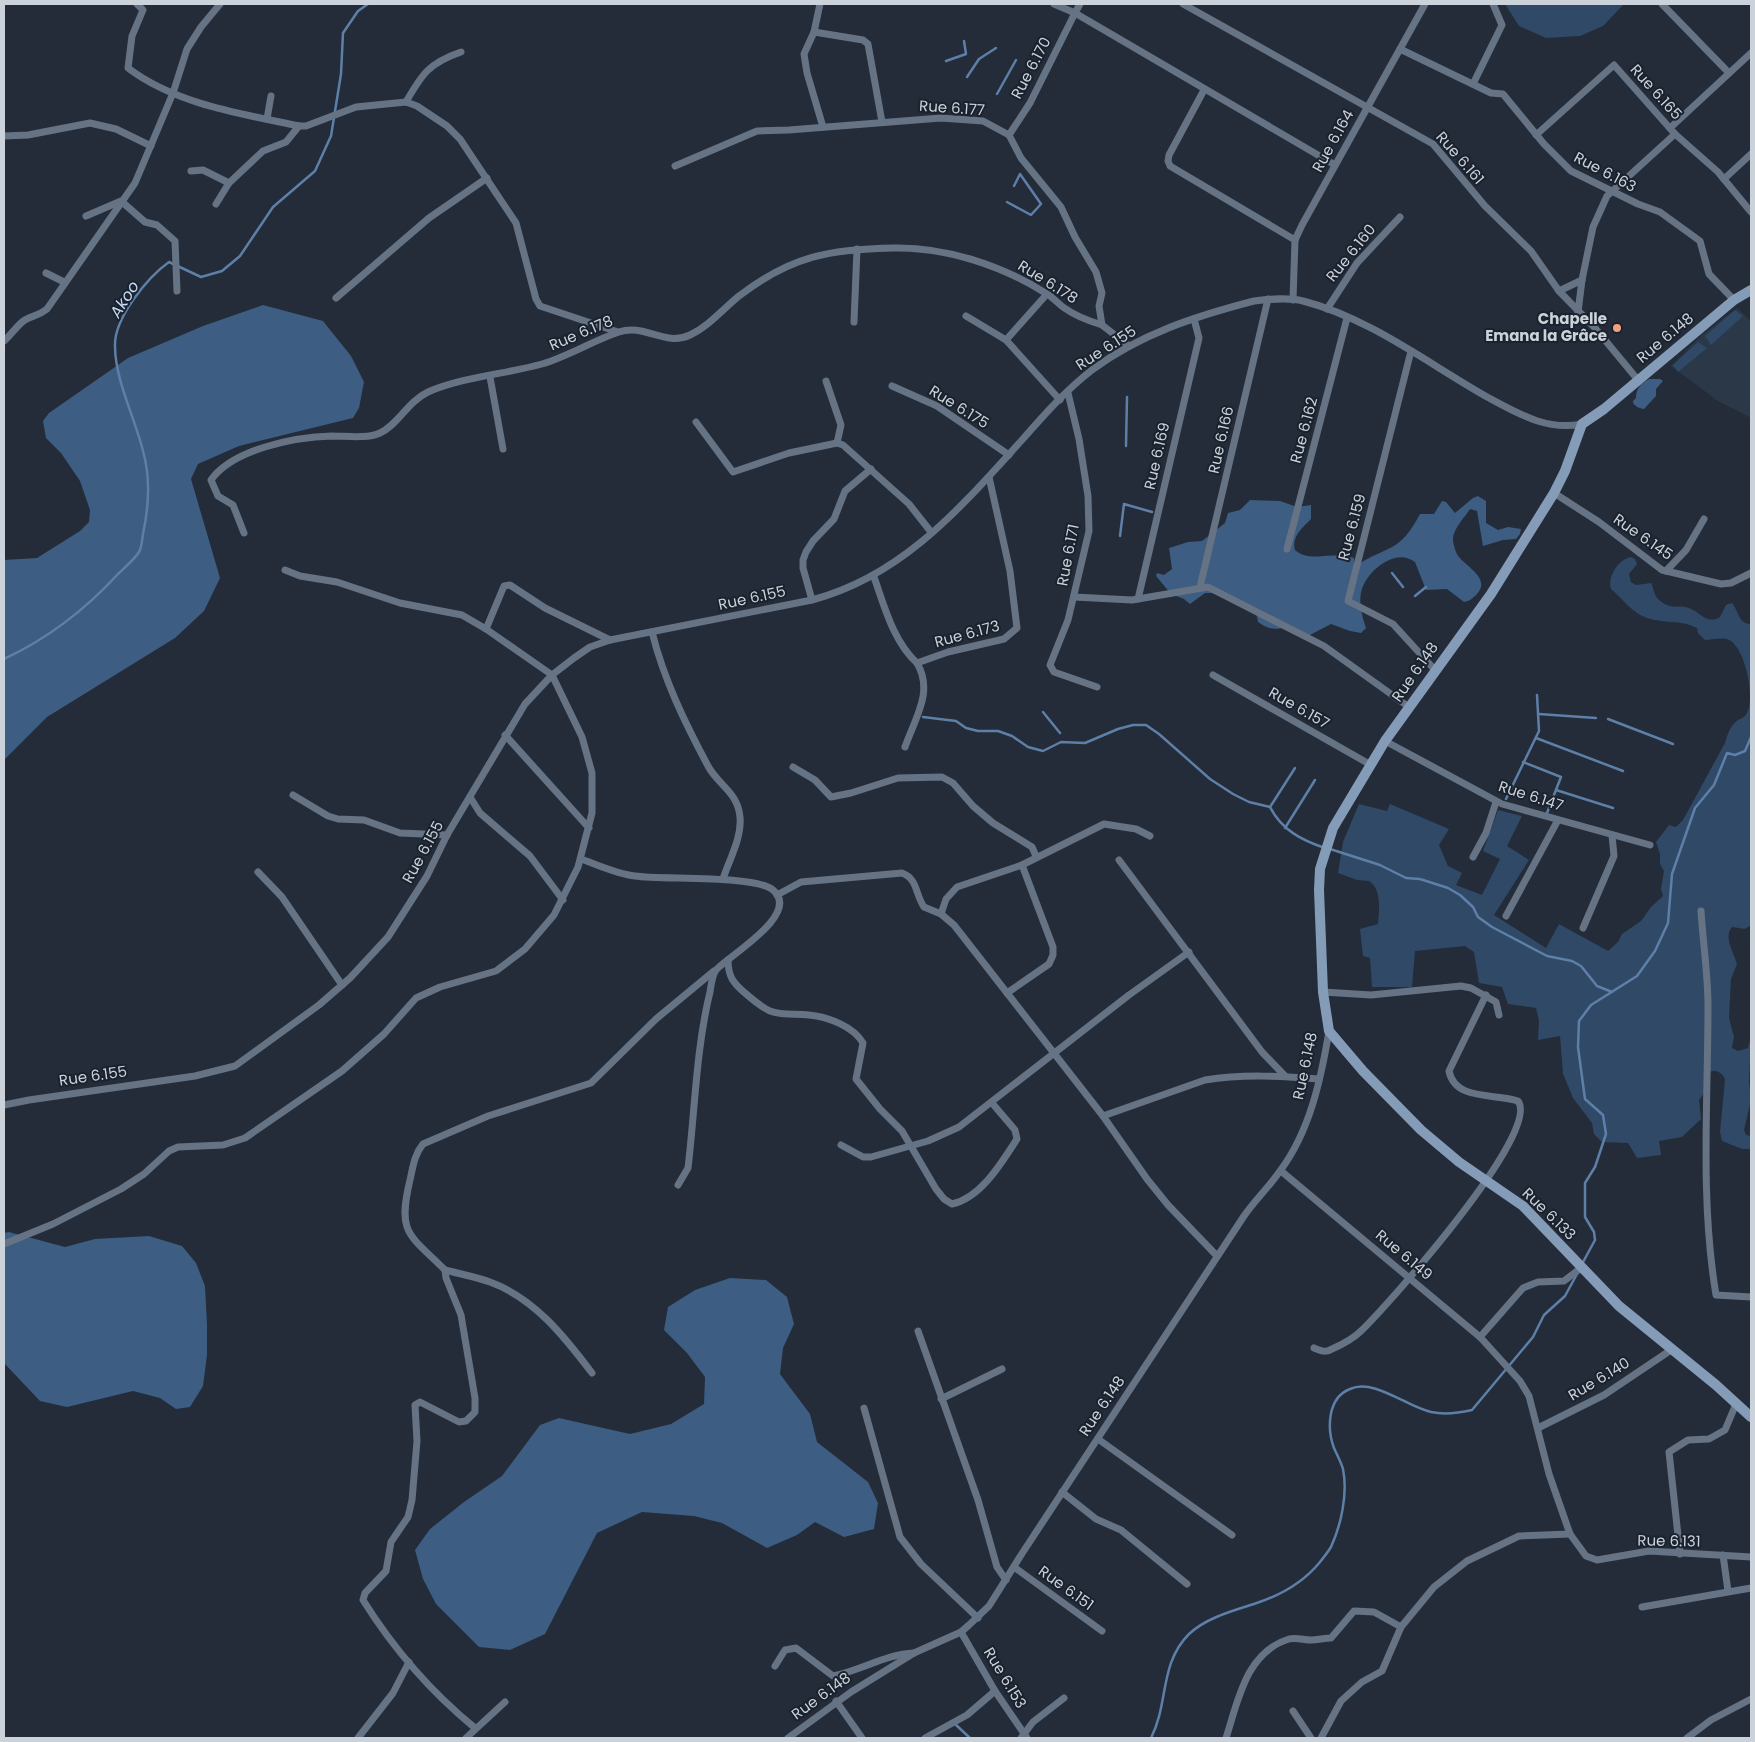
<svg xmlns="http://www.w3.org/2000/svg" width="1755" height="1742" viewBox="0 0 1755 1742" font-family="Poppins,sans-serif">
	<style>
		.built { fill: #2b3848 }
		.green { fill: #2f4967 }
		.forest { fill: #3d5d83 }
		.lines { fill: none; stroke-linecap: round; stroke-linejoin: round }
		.stream { stroke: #5e7fa8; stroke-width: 2.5 }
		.street { stroke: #657385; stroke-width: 7 }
		.secondary { stroke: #859cb8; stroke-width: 10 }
		.poi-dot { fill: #f2a17e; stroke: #19222e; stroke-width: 2 }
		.labels { text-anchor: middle; stroke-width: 4; stroke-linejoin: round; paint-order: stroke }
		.street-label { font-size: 15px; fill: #ccd2d9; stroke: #19222e }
		.poi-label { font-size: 15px; font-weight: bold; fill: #ccd2d9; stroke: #19222e; text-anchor: end }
		.water-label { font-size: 16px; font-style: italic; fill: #c5d9f2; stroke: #19222e }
	</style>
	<rect width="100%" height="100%" fill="#232c38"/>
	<path class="built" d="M1737 308 1751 321V418L1718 401 1671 366 1703 334Z"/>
	<g class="green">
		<path d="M1505 4H1624L1603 26 1580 36 1546 38 1519 26Z"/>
		<path d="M1735 310 1743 316 1711 345 1705 336Z"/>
		<path d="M1698 342 1707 348 1678 372 1673 365Z"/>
		<path d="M1631 557 1635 559 1637 564 1629 574 1631 582 1636 585 1651 583C1654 589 1654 596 1659 600 1672 611 1677 604 1689 608 1700 612 1707 625 1720 617L1726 605 1732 603C1739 611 1738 624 1751 624V925L1745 929 1732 927C1723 937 1734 953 1737 964L1731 979 1729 1018 1734 1037 1732 1048 1738 1051 1748 1048 1751 1037 1749 1081 1751 1100 1744 1130 1746 1135 1751 1136V1149H1742L1722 1141 1720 1132 1725 1079C1721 1071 1714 1069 1707 1073L1705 1092 1699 1100 1701 1119 1682 1137 1659 1141 1661 1155 1637 1158 1628 1143 1602 1142 1594 1134 1592 1123 1573 1098 1563 1074 1560 1036 1538 1040 1539 1021 1536 1008 1508 1004 1502 987 1479 983 1474 952 1465 946 1415 951 1412 987H1372L1370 958 1363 956 1360 929 1378 924C1379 911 1382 889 1369 881L1357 880 1338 873 1343 842 1359 804 1387 811 1390 804 1449 829 1439 845 1448 866 1462 873 1456 885 1482 895 1500 859 1483 851 1498 810 1522 816 1507 846 1529 860 1494 915 1546 948 1559 924 1608 951 1618 942 1622 934 1641 921 1651 907 1663 896 1661 889 1664 871 1660 864V854L1656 842 1669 825 1676 827 1683 820 1725 743C1728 733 1730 726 1738 720 1742 718 1745 717 1747 713 1755 698 1746 652 1731 641 1724 636 1713 640 1705 640L1698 633 1697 628C1680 619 1664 624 1647 618 1632 613 1623 599 1611 589 1607 578 1618 559 1631 557Z"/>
	</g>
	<g class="forest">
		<path d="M263 305 323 321 351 356 364 382 359 408 353 418 239 446 198 464 191 479 220 578 204 611 175 638 47 717 4 760V560L37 558 80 531 89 522 90 510 80 481 61 453 46 438 43 421 49 413 128 358 203 326Z"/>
		<path d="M1649 379H1660L1663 381 1656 389V396L1644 409C1640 409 1632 405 1633 401L1636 398C1636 388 1641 384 1649 379Z"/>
		<path d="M1478 496 1486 501V523L1498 530 1508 527 1521 529 1520 534 1516 539 1503 540 1483 546 1477 511 1470 509C1465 517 1453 529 1453 539 1453 544 1456 554 1459 557 1467 567 1491 579 1477 594 1473 598 1470 601 1464 602L1447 589 1426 590 1415 562C1396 547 1368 570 1362 589 1358 601 1362 616 1366 628L1361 633 1350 631 1331 624 1308 636 1284 627C1275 631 1266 628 1258 622L1256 612 1212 593H1205L1190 604 1184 599 1171 594 1156 576 1157 573 1164 575 1172 569 1169 548 1188 542 1202 541 1225 523 1228 513 1240 510 1250 500 1280 501 1297 507 1311 505V519C1303 527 1291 537 1295 550 1311 564 1335 550 1354 558V564L1357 565C1391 544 1399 553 1420 514H1434L1442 501 1446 502 1455 513 1473 498Z"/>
		<path d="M9 1232 65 1247 95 1239 149 1236 182 1246 196 1263 205 1286 207 1324V1355L203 1386 190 1407 176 1409 160 1398 133 1391 67 1407 40 1401 4 1363V1233Z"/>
		<path d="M730 1278 766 1280 787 1297 794 1324 783 1348 780 1374 810 1414 817 1442 868 1482 878 1503 874 1529 844 1537 815 1522 797 1535 767 1548 722 1523 694 1516 642 1512 597 1533 545 1634 510 1650 479 1647 436 1604 423 1579 415 1550 430 1529 464 1502 502 1476 540 1425 559 1418 630 1434 671 1424 704 1404 705 1377 687 1353 664 1330 668 1307 695 1290Z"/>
	</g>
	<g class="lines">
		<g class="stream">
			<path d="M946 61 966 54 964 41"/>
			<path d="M967 77 979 59 996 48"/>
			<path d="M997 94 1016 60"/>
			<path d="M1007 202 1031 215 1041 204 1020 174 1014 186"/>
			<path d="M1126 446 1127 397"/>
			<path d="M1120 536 1124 504 1152 512"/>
			<path d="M1392 573 1403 587"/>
			<path d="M1415 596 1426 587"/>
			<path d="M4 659C49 638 85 610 118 574 125 567 134 560 139 552 142 547 142 539 143 534 149 506 151 479 143 451 135 418 115 380 115 346 114 318 148 277 169 262L201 277 222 271 240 256 273 207 315 171 331 136 341 74 343 33 358 11 368 4"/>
			<path d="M1043 712 1060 733"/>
			<path d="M1539 714 1596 718"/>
			<path d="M923 717 956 721 966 728 978 731H998L1012 736 1028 747 1043 751 1061 742 1085 743 1118 729 1133 725H1146L1159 734 1210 779 1233 794 1249 802 1270 807C1282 830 1301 840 1325 848"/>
			<path d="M1608 719 1673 744"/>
			<path d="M1536 738 1623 771"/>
			<path d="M1523 762 1561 777 1547 813"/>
			<path d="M1556 790 1613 808"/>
			<path d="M1506 799 1539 731 1537 695"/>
			<path d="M1270 807 1295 768"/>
			<path d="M1285 828 1315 780"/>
			<path d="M1330 849 1380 865 1406 878 1420 879 1448 888 1460 895 1473 907 1478 917 1492 927 1547 956 1572 961 1581 966 1597 986 1612 992"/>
			<path d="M1582 1264 1595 1240 1594 1232 1585 1217V1183L1595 1167 1606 1134 1603 1115 1585 1099 1578 1047 1579 1021 1591 1005 1637 976 1655 951 1668 923 1672 874 1695 808 1714 785 1727 753 1735 755 1745 751 1751 737"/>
			<path d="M955 1724 970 1738"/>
			<path d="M1151 1738C1169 1703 1159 1664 1189 1634 1206 1618 1232 1611 1254 1604 1279 1596 1303 1583 1320 1562 1324 1557 1328 1552 1331 1547 1341 1525 1348 1494 1343 1469 1341 1462 1337 1455 1334 1448 1327 1429 1327 1398 1350 1389 1374 1378 1407 1407 1431 1412 1445 1415 1459 1413 1472 1410L1533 1337 1544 1315 1565 1296 1577 1274"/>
		</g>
		<g class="street">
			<path d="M137 4 143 10 132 36 128 68C175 104 242 114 299 126H306L356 107 406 102 417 106 447 126 460 139 516 223 536 299 540 306 618 332"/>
			<path d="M820 4 814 32 804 54 807 73 823 127"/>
			<path d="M1054 4 1075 13 1080 4"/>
			<path d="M1183 4 1433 144 1485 206 1531 251 1559 291 1595 328 1638 380"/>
			<path d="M1662 4 1729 73"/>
			<path d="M814 32 863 40 868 44 882 122"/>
			<path d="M1400 49 1491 93 1503 94 1544 144 1571 171 1638 204 1660 212 1700 241 1709 274 1734 300"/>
			<path d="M1473 84 1502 25 1493 4"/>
			<path d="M1204 90 1169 155 1168 161 1170 166 1295 240"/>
			<path d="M406 102C422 74 429 63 461 52"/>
			<path d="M267 119 271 96"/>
			<path d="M1670 128 1751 53"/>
			<path d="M1009 135 1030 103 1075 13 1335 165"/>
			<path d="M1536 135 1614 65 1675 134 1718 172 1751 212"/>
			<path d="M4 136 28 135 90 123 116 129 151 146"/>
			<path d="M675 166 757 131 789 130 941 118 983 121 1009 135 1021 158 1061 207 1075 237 1096 272 1102 293 1099 306 1102 325 1129 346"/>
			<path d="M191 171 203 170 229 183 263 151 286 142 299 126"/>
			<path d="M1724 179 1751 154"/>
			<path d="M216 204 229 183"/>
			<path d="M86 216 121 201 145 222 157 225 175 241 177 291"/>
			<path d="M46 273 64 282"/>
			<path d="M1559 291 1582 280"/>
			<path d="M336 298 429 218 487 178"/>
			<path d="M1293 300 1295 240 1302 225 1425 4"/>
			<path d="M1327 309 1357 263 1400 217"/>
			<path d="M1578 312 1582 280 1593 227 1607 196 1675 134"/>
			<path d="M966 316 1006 340 1060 400"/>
			<path d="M854 322 857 249"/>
			<path d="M1006 340 1047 294"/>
			<path d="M4 341C11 335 19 323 25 320 33 315 37 317 47 309L135 183 173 93 187 49 201 27 220 4"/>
			<path d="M1411 351 1348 601 1393 624 1435 670"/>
			<path d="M490 377 503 449"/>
			<path d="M826 381 841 425 837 443"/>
			<path d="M892 386 937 406 1009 455"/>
			<path d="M1068 393 1079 439 1088 496 1089 531 1068 620 1050 665 1054 672 1097 687"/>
			<path d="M696 422 733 472 789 453 837 443 843 445 909 504 931 532"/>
			<path d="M1554 493 1599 522 1662 570 1721 584 1731 583 1751 573"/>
			<path d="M244 533 233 505 218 496 211 480C233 449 295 437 332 436 346 436 367 439 380 433 398 425 407 402 428 392 462 377 506 374 542 364 569 356 592 341 619 332 644 323 665 347 690 335 709 326 723 309 739 296 791 256 830 249 894 248 947 247 1003 266 1047 294 1054 298 1059 305 1066 309 1077 317 1089 321 1102 325"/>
			<path d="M1287 549 1347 318"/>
			<path d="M1666 571 1686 550 1704 519"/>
			<path d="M874 577C884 605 893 641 917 663"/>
			<path d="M1200 587 1268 299"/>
			<path d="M1074 597 1132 600 1208 587 1324 646 1409 707"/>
			<path d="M1138 599 1199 338 1194 319"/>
			<path d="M812 600 803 568V560L806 552 813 541 834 519 845 491 871 469"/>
			<path d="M486 629 504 586 510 585 545 608 610 640"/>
			<path d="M652 632C664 680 685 723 708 766 718 785 738 792 740 817 742 838 729 860 723 879"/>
			<path d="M1213 675 1371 765"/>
			<path d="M505 735 589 828"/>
			<path d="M1385 741 1502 804 1650 845"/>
			<path d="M905 747C915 718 934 692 917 663L948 652 1004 639 1017 628 1010 571 989 477"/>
			<path d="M793 767 815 780 831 797 851 793 898 778 942 777 953 783 973 806 993 823 1032 847 1036 856"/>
			<path d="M293 795 328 816 338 819 364 820 400 833 447 835"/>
			<path d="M470 797 480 813 530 856 563 900"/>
			<path d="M1473 857 1486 833 1496 802"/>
			<path d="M581 859C598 865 617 874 635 876 662 880 756 875 773 890 802 914 728 956 716 970 712 975 711 986 710 992 696 1049 695 1110 688 1168L678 1185"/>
			<path d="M1119 860 1262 1052 1285 1076"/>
			<path d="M258 872 282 897 342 985"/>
			<path d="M777 895 801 882 902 873C918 879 915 894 924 907L941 914 954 925 1103 1116 1147 1179 1168 1205 1217 1256"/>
			<path d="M1701 911C1703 943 1708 975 1708 1006 1708 1103 1700 1199 1716 1295L1751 1297"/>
			<path d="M941 914 946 899 957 887 1022 865 1104 824 1136 829 1150 836"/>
			<path d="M1506 916 1558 820"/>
			<path d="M1583 928 1614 856 1612 835"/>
			<path d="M728 960C728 976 733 983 745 993 753 1000 761 1007 770 1011 783 1016 796 1013 809 1015 828 1017 853 1026 863 1043L856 1079 880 1109 902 1131 936 1189 944 1199 952 1204C981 1198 1002 1162 1017 1139L1015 1130 992 1103"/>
			<path d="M1323 992 1371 995 1461 986 1471 988 1496 1002 1499 1015"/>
			<path d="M1007 993 1049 964 1053 955V947L1022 865"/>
			<path d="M4 1105 29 1100 195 1076 235 1066 319 1005 350 978 388 937 427 876 447 835 525 704 552 675 574 658 590 647 610 640 812 600C903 576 961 507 1022 440 1043 416 1066 390 1092 370 1140 334 1196 316 1254 301 1270 299 1288 297 1303 301 1370 318 1430 365 1489 398 1519 414 1547 431 1582 424"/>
			<path d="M1103 1116 1205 1080C1242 1074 1281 1076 1319 1079"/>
			<path d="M841 1145 863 1157H871L928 1141 959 1127 1129 995 1189 952"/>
			<path d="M1281 1171 1480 1337 1520 1381 1529 1396 1549 1474 1570 1534 1586 1556 1597 1560 1649 1551 1751 1557"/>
			<path d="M4 1244 53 1224 121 1189 144 1174 169 1151 178 1147 223 1145 245 1138 342 1071 384 1034 416 998 440 987 496 971 525 949 554 915 578 867 592 813V773L582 737 552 675 486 629 462 615 400 603 337 582 300 576 285 570"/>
			<path d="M445 1270C409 1234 397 1234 410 1180 413 1167 414 1155 423 1144L488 1116 591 1083 656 1019 714 971"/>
			<path d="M918 1331 978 1500 997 1567 1006 1580"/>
			<path d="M1480 1337 1523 1288 1538 1282 1564 1281 1581 1268"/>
			<path d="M1314 1348C1321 1351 1326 1353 1332 1349 1341 1345 1354 1338 1361 1331 1388 1305 1542 1132 1518 1101 1494 1093 1455 1101 1449 1071L1486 995"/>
			<path d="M941 1399 1002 1369"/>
			<path d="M864 1408 900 1537 921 1564 978 1618"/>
			<path d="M1538 1428 1604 1395 1671 1350"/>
			<path d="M1098 1439 1232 1535"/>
			<path d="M1062 1492 1096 1519 1121 1530 1187 1584"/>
			<path d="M1680 1554 1669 1452 1688 1440 1709 1439 1725 1430 1736 1404"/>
			<path d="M1723 1555 1728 1591"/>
			<path d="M1014 1567 1102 1631"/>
			<path d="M1642 1607 1751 1588"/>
			<path d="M961 1632 995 1691 1027 1738"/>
			<path d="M775 1666 785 1650 796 1648 833 1676C860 1671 886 1654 914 1653"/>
			<path d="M836 1701 862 1738"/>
			<path d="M1293 1711 1311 1738"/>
			<path d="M475 1728C431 1692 393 1648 363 1600L365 1593 386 1571 391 1542 408 1517 412 1500 417 1441 415 1405 420 1402 459 1422 466 1421 475 1412V1398L461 1315 446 1278 445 1270C460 1274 476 1277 490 1282 534 1298 564 1336 592 1373"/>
			<path d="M358 1738 393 1693 409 1662"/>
			<path d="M466 1738 505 1702"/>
			<path d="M788 1738 851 1692 914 1653 961 1632 969 1625 989 1606 1023 1552 1244 1216C1255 1200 1269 1187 1280 1171 1310 1131 1321 1079 1329 1031"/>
			<path d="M925 1738 967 1715 995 1691"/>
			<path d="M1021 1738 1033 1722 1064 1698"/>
			<path d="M1226 1738C1238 1701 1246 1652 1289 1639 1296 1637 1304 1640 1311 1640 1318 1640 1324 1638 1331 1638L1354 1611 1374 1612 1401 1627"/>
			<path d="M1321 1738 1341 1701 1362 1682 1382 1671 1401 1627 1434 1587 1467 1561 1519 1536 1570 1534"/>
			<path d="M1687 1738 1711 1720 1751 1699"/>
		</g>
		<path class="secondary" d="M1751 290 1734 300 1604 409 1582 424 1565 471 1554 493 1491 594 1385 741 1333 828 1320 869 1319 890 1323 992 1329 1031 1363 1071 1421 1130 1459 1162 1523 1206 1619 1306 1716 1385 1751 1417"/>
	</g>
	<circle class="poi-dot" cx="1617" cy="328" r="5"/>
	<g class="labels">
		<g class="street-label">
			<text transform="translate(1031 68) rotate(-62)" y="5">Rue 6.170</text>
			<text transform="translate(1656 92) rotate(48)" y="5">Rue 6.165</text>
			<text transform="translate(952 108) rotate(4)" y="5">Rue 6.177</text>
			<text transform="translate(1333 141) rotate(-61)" y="5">Rue 6.164</text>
			<text transform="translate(1460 158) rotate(49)" y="5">Rue 6.161</text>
			<text transform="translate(1605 172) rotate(28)" y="5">Rue 6.163</text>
			<text transform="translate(1351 253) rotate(-51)" y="5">Rue 6.160</text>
			<text transform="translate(1048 282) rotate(32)" y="5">Rue 6.178</text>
			<text transform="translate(581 333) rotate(-23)" y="5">Rue 6.178</text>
			<text transform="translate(1665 338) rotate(-40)" y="5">Rue 6.148</text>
			<text transform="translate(1106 348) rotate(-33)" y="5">Rue 6.155</text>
			<text transform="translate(959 407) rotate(32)" y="5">Rue 6.175</text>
			<text transform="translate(1304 430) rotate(-75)" y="5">Rue 6.162</text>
			<text transform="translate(1221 440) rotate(-77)" y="5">Rue 6.166</text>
			<text transform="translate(1157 456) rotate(-77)" y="5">Rue 6.169</text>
			<text transform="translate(1352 527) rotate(-75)" y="5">Rue 6.159</text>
			<text transform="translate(1643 537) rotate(35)" y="5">Rue 6.145</text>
			<text transform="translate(1068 555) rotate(-79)" y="5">Rue 6.171</text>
			<text transform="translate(752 598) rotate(-12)" y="5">Rue 6.155</text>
			<text transform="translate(967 634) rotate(-15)" y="5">Rue 6.173</text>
			<text transform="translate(1415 672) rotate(-55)" y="5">Rue 6.148</text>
			<text transform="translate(1299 708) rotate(30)" y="5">Rue 6.157</text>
			<text transform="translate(1531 796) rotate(18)" y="5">Rue 6.147</text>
			<text transform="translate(423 852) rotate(-61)" y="5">Rue 6.155</text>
			<text transform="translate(1305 1066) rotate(-78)" y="5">Rue 6.148</text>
			<text transform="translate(93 1076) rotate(-8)" y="5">Rue 6.155</text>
			<text transform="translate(1549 1214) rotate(44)" y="5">Rue 6.133</text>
			<text transform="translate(1404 1255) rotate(40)" y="5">Rue 6.149</text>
			<text transform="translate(1599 1379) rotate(-31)" y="5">Rue 6.140</text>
			<text transform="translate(1102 1406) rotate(-56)" y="5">Rue 6.148</text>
			<text transform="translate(1669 1541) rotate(1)" y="5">Rue 6.131</text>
			<text transform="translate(1066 1588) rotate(36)" y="5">Rue 6.151</text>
			<text transform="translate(1005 1678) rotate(59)" y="5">Rue 6.153</text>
			<text transform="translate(821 1696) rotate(-36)" y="5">Rue 6.148</text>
		</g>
		<g class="poi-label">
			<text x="1607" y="324">Chapelle<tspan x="1607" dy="17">Emana la Grâce</tspan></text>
		</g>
		<g class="water-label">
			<text transform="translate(124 299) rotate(-58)" y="6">Akoo</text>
		</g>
	</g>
	<rect width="1755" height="1742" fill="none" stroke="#ccd2d9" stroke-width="10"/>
</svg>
